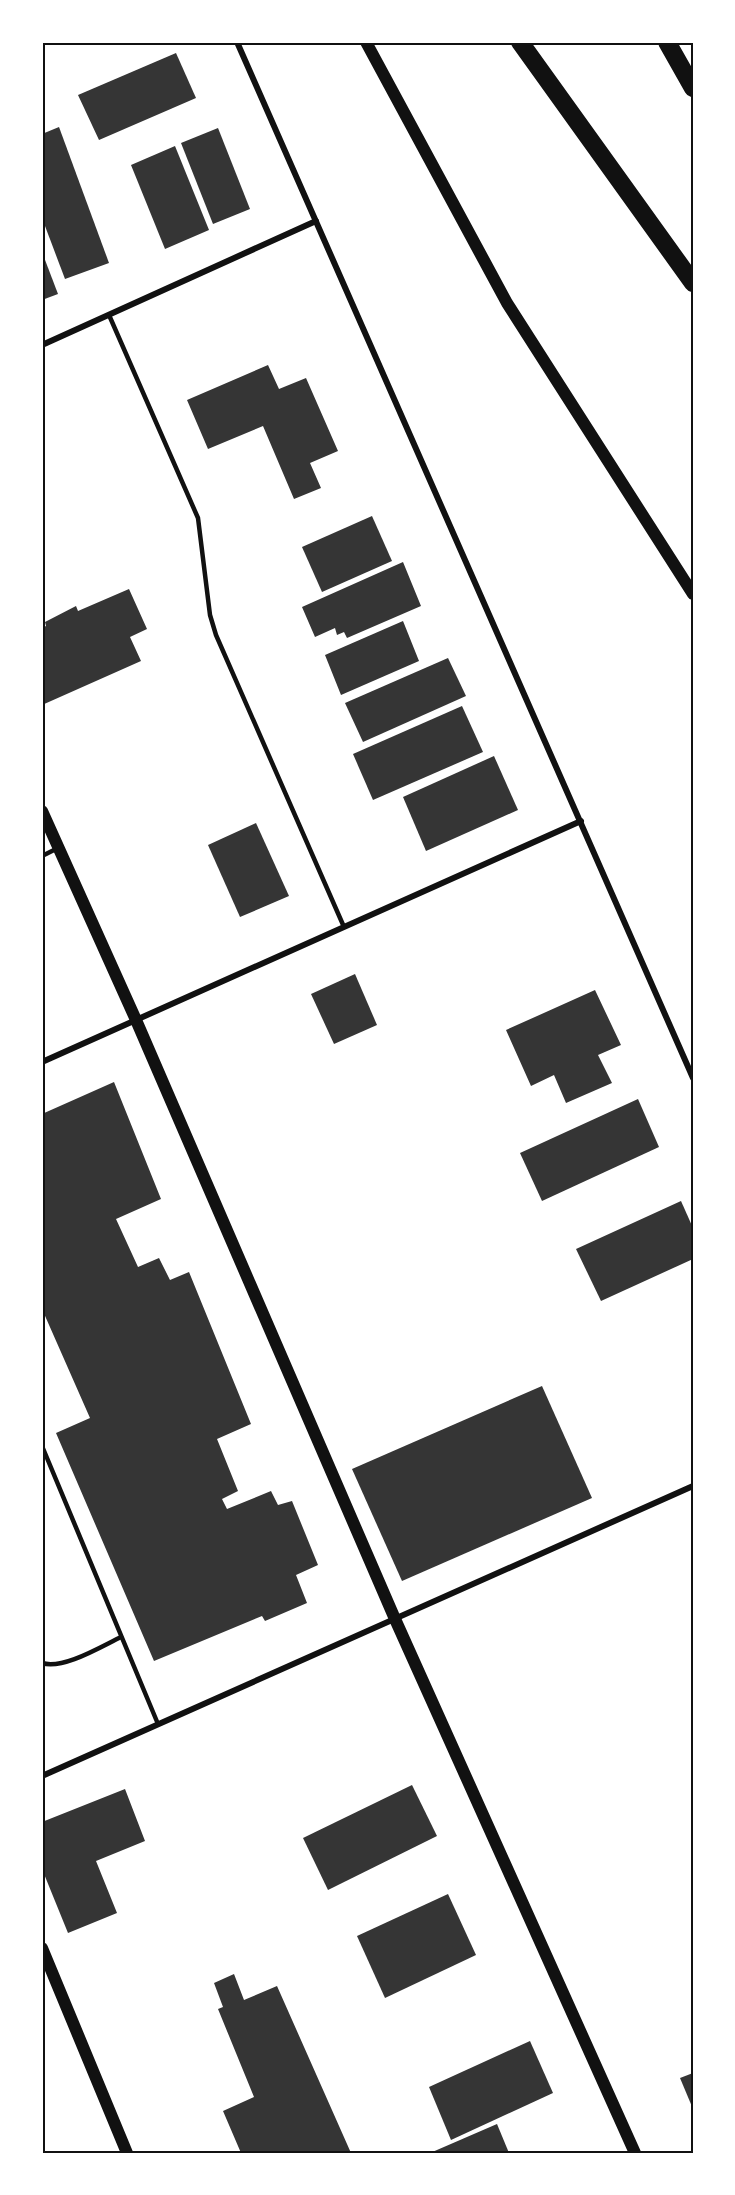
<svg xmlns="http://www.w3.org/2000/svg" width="735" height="2195" viewBox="0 0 735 2195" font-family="Jost,sans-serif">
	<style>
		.building { fill: #353535 }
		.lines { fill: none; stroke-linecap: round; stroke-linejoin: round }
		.service { stroke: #111; stroke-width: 4.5 }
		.minor { stroke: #111; stroke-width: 6 }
		.secondary { stroke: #111; stroke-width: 12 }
		.motorway { stroke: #111; stroke-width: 18 }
		.neatline { fill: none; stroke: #111; stroke-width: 2 }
	</style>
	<rect width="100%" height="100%" fill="#fff"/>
	<g class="building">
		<path d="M176 53 196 98 99 140 78 95Z"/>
		<path d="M59 127 109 263 65 279 42 218V134Z"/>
		<path d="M218 128 250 209 213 224 181 143Z"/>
		<path d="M175 146 209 230 165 249 131 165Z"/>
		<path d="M42 252 58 294 42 300Z"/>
		<path d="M268 365 279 389 306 378 338 451 310 463 321 488 294 499 263 426 208 449 187 400Z"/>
		<path d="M372 516 392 561 322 592 302 547Z"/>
		<path d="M403 562 421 606 347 638 344 632 337 635 335 628 315 637 302 607Z"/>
		<path d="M129 589 147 629 130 637 141 661 42 705V628L46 626 45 622 76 606 78 611Z"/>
		<path d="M403 621 419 661 341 695 325 655Z"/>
		<path d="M448 658 466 696 363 742 345 703Z"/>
		<path d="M462 706 483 752 373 800 353 754Z"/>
		<path d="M494 756 518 810 426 851 403 797Z"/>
		<path d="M256 823 289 896 240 917 208 845Z"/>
		<path d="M355 974 377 1025 334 1044 311 994Z"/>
		<path d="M595 990 621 1045 598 1055 612 1083 566 1103 554 1075 531 1086 506 1030Z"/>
		<path d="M114 1082 161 1199 116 1219 138 1267 159 1258 170 1280 189 1272 251 1424 217 1439 238 1491 222 1499 227 1509 271 1491 278 1505 292 1501 318 1565 296 1575 307 1603 265 1621 262 1616 154 1661 56 1433 90 1418 42 1309V1114Z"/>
		<path d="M638 1099 659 1147 542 1201 520 1153Z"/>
		<path d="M681 1201 693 1228V1259L601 1301 576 1249Z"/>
		<path d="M542 1386 592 1498 402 1581 352 1469Z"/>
		<path d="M412 1785 437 1836 328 1890 303 1838Z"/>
		<path d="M125 1789 145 1841 96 1861 117 1913 68 1933 42 1869V1822Z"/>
		<path d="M448 1894 476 1955 385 1998 357 1936Z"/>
		<path d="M234 1974 244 2000 277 1986 351 2153H241L223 2111 254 2097 218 2009 223 2007 214 1983Z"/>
		<path d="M530 2041 553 2093 451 2140 429 2087Z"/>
		<path d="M693 2073V2109L680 2078Z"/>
		<path d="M497 2124 509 2153H430Z"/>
	</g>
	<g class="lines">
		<g class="service">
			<path d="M109 315 198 518 210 615 216 635 344 927"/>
			<path d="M42 856 56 849"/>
			<path d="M42 1446 158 1724"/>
			<path d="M42 1663C63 1670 102 1646 121 1637"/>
		</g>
		<g class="minor">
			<path d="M237 42 693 1078"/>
			<path d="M42 345 316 221"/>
			<path d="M42 1062 581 821"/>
			<path d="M42 1776 693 1486"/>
		</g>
		<g class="secondary">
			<path d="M366 42 507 303 693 594"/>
			<path d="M42 811 136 1020 395 1619 635 2153"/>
			<path d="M42 1948 127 2153"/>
		</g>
		<g class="motorway">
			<path d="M520 42 693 283"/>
			<path d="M667 42 693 88"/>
		</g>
	</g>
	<rect width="735" height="2195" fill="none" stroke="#ffffff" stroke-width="87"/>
	<rect x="44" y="44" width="648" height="2108" class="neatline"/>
</svg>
